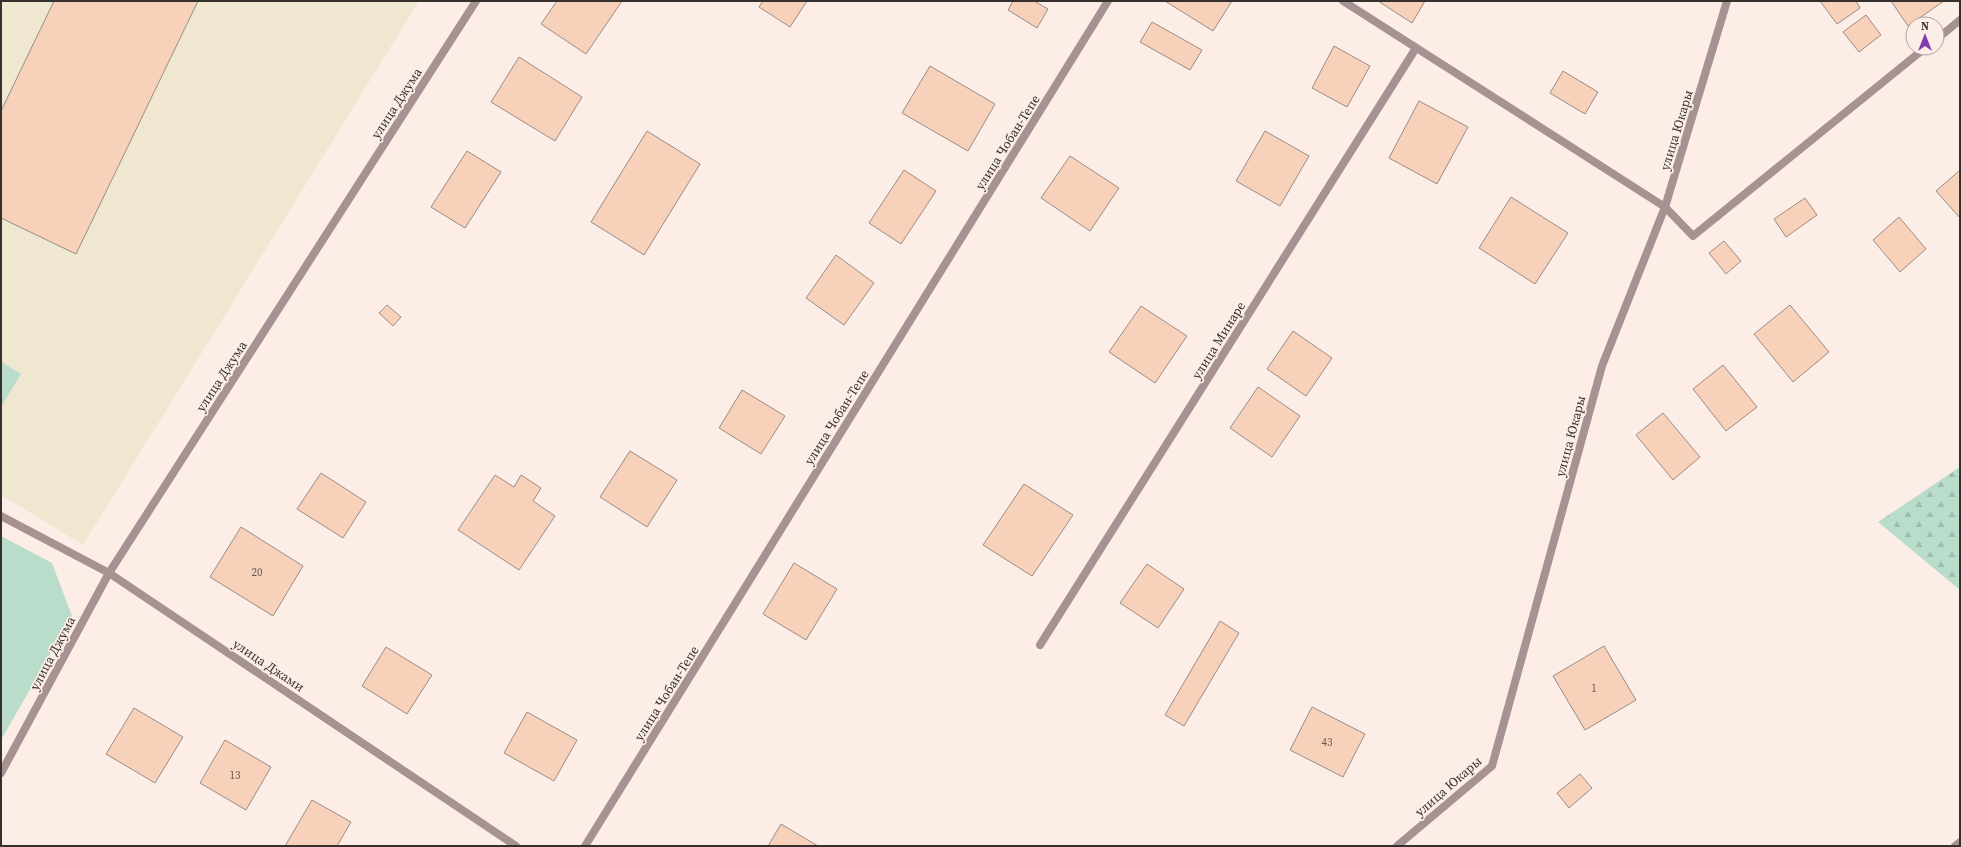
<svg xmlns="http://www.w3.org/2000/svg" width="1961" height="847" viewBox="0 0 1961 847" font-family="'Source Serif 4',serif">
	<style>
		.education { fill: #f0e7d1 }
		.grass { fill: #b9dccb }
		.forest { fill: url(#forest-firs) }
		.building { fill: #f8d1ba; stroke: #998d86 }
		.lines { fill: none; stroke-linecap: round; stroke-linejoin: round }
		.service { stroke: #a69293; stroke-width: 8 }
		.minor { stroke: #a69293; stroke-width: 8 }
		.labels { text-anchor: middle; stroke-width: 3.5; stroke-linejoin: round; paint-order: stroke }
		.number-label { font-size: 11px; fill: #665951 }
		.street-label { font-size: 13px; fill: #36312e; stroke: #fceee7 }
	</style>
	<defs>
		<pattern id="forest-firs" width="22" height="20" patternUnits="userSpaceOnUse"><rect width="22" height="20" fill="#b9dccb"/><path d="M5 1l3.5 6h-7zM16 11l3.5 6h-7z" fill="#a0bdaf"/></pattern>
	</defs>
	<rect width="100%" height="100%" fill="#fceee7"/>
	<path class="education" d="M1 1H419L83 545 1 495Z"/>
	<g class="grass">
		<path d="M1 362 21 374 1 407Z"/>
		<path d="M1 536 52 563 72 616 1 740Z"/>
	</g>
	<path class="forest" d="M1960 467V590L1878 522Z"/>
	<g class="building">
		<path d="M54 1H198L76 254 1 218V111Z"/>
		<path d="M557 1H622L586 54 541 24Z"/>
		<path d="M763 1H807L790 27 759 7Z"/>
		<path d="M1013 1H1034L1048 9 1037 28 1008 10Z"/>
		<path d="M1165 1H1232L1213 31Z"/>
		<path d="M1378 1H1425L1412 23Z"/>
		<path d="M1820 1H1856L1860 8 1837 24Z"/>
		<path d="M1891 1H1944L1908 26Z"/>
		<path d="M1866 15 1881 35 1859 52 1843 32Z"/>
		<path d="M1152 22 1202 50 1190 70 1140 42Z"/>
		<path d="M1334 46 1370 66 1347 107 1312 88Z"/>
		<path d="M519 57 582 97 555 141 491 102Z"/>
		<path d="M930 66 995 104 968 151 902 113Z"/>
		<path d="M1563 71 1598 92 1585 114 1550 93Z"/>
		<path d="M1419 101 1468 127 1437 184 1389 158Z"/>
		<path d="M647 131 700 164 644 255 591 222Z"/>
		<path d="M1265 131 1309 156 1280 206 1236 181Z"/>
		<path d="M467 151 501 172 465 228 431 207Z"/>
		<path d="M1070 156 1119 188 1090 231 1041 198Z"/>
		<path d="M904 170 936 191 901 244 869 223Z"/>
		<path d="M1960 170V218L1936 191Z"/>
		<path d="M1511 197 1568 233 1535 284 1479 248Z"/>
		<path d="M1805 198 1817 215 1786 237 1774 219Z"/>
		<path d="M1899 217 1926 249 1900 272 1873 240Z"/>
		<path d="M1724 241 1741 261 1726 274 1709 253Z"/>
		<path d="M836 255 874 283 844 325 806 298Z"/>
		<path d="M387 305 401 317 393 326 379 313Z"/>
		<path d="M1790 305 1829 352 1793 382 1754 334Z"/>
		<path d="M1141 306 1187 336 1155 383 1109 352Z"/>
		<path d="M1293 331 1332 358 1306 396 1267 369Z"/>
		<path d="M1723 365 1757 407 1726 431 1693 389Z"/>
		<path d="M1258 387 1300 416 1272 457 1230 428Z"/>
		<path d="M742 390 785 416 761 454 719 428Z"/>
		<path d="M1663 413 1700 457 1673 480 1636 435Z"/>
		<path d="M630 451 677 480 647 527 600 497Z"/>
		<path d="M321 473 366 502 343 538 297 509Z"/>
		<path d="M495 475 514 487 521 475 541 488 533 501 555 516 519 570 458 530Z"/>
		<path d="M1024 484 1073 515 1032 576 983 545Z"/>
		<path d="M241 527 303 566 273 616 210 577Z"/>
		<path d="M794 563 837 589 806 640 763 614Z"/>
		<path d="M1147 564 1184 589 1158 628 1120 603Z"/>
		<path d="M1220 621 1239 633 1184 726 1165 715Z"/>
		<path d="M1604 646 1636 700 1585 730 1553 676Z"/>
		<path d="M386 647 432 675 407 714 362 686Z"/>
		<path d="M1312 707 1365 734 1343 777 1290 750Z"/>
		<path d="M134 708 183 737 155 783 106 754Z"/>
		<path d="M527 712 577 740 554 781 504 753Z"/>
		<path d="M225 740 271 767 246 810 200 783Z"/>
		<path d="M1580 774 1592 788 1569 808 1557 793Z"/>
		<path d="M312 800 351 822 337 846H285Z"/>
		<path d="M781 824 818 846H768Z"/>
	</g>
	<g class="lines">
		<path class="service" d="M1955 846 1960 842"/>
		<g class="minor">
			<path d="M1343 1 1665 207 1693 236 1925 48"/>
			<path d="M1937 39 1960 20"/>
			<path d="M1 516 109 573 516 846"/>
			<path d="M1040 645 1416 48"/>
			<path d="M1 773 109 573 476 1"/>
			<path d="M585 846 1108 1"/>
			<path d="M1397 846 1492 766 1602 366 1665 207 1727 1"/>
		</g>
	</g>
	<g class="labels">
		<g class="number-label">
			<text x="257" y="576">20</text>
			<text x="1594" y="692">1</text>
			<text x="1327" y="746">43</text>
			<text x="235" y="779">13</text>
		</g>
		<g class="street-label">
			<text transform="translate(396 103) rotate(-57)" y="5">улица Джума</text>
			<text transform="translate(1676 130) rotate(-73)" y="5">улица Юкары</text>
			<text transform="translate(1007 142) rotate(-58)" y="5">улица Чобан-Тепе</text>
			<text transform="translate(1218 340) rotate(-58)" y="5">улица Минаре</text>
			<text transform="translate(221 376) rotate(-57)" y="5">улица Джума</text>
			<text transform="translate(836 417) rotate(-58)" y="5">улица Чобан-Тепе</text>
			<text transform="translate(1570 436) rotate(-75)" y="5">улица Юкары</text>
			<text transform="translate(52 653) rotate(-62)" y="5">улица Джума</text>
			<text transform="translate(269 665) rotate(34)" y="5">улица Джами</text>
			<text transform="translate(666 693) rotate(-58)" y="5">улица Чобан-Тепе</text>
			<text transform="translate(1448 786) rotate(-41)" y="5">улица Юкары</text>
		</g>
	</g>
	<rect width="1961" height="847" fill="none" stroke="#36312e" stroke-width="4"/>
	<g transform="translate(1925 36)"><circle r="19" fill="#fceee7" stroke="#ada29d"/>
	<path d="M0-3L7 15L0 10L-7 15Z" fill="#7f3cb0"/>
	<text y="-6" font-size="11" font-weight="bold" text-anchor="middle" fill="#36312e">N</text>
	</g>
</svg>
